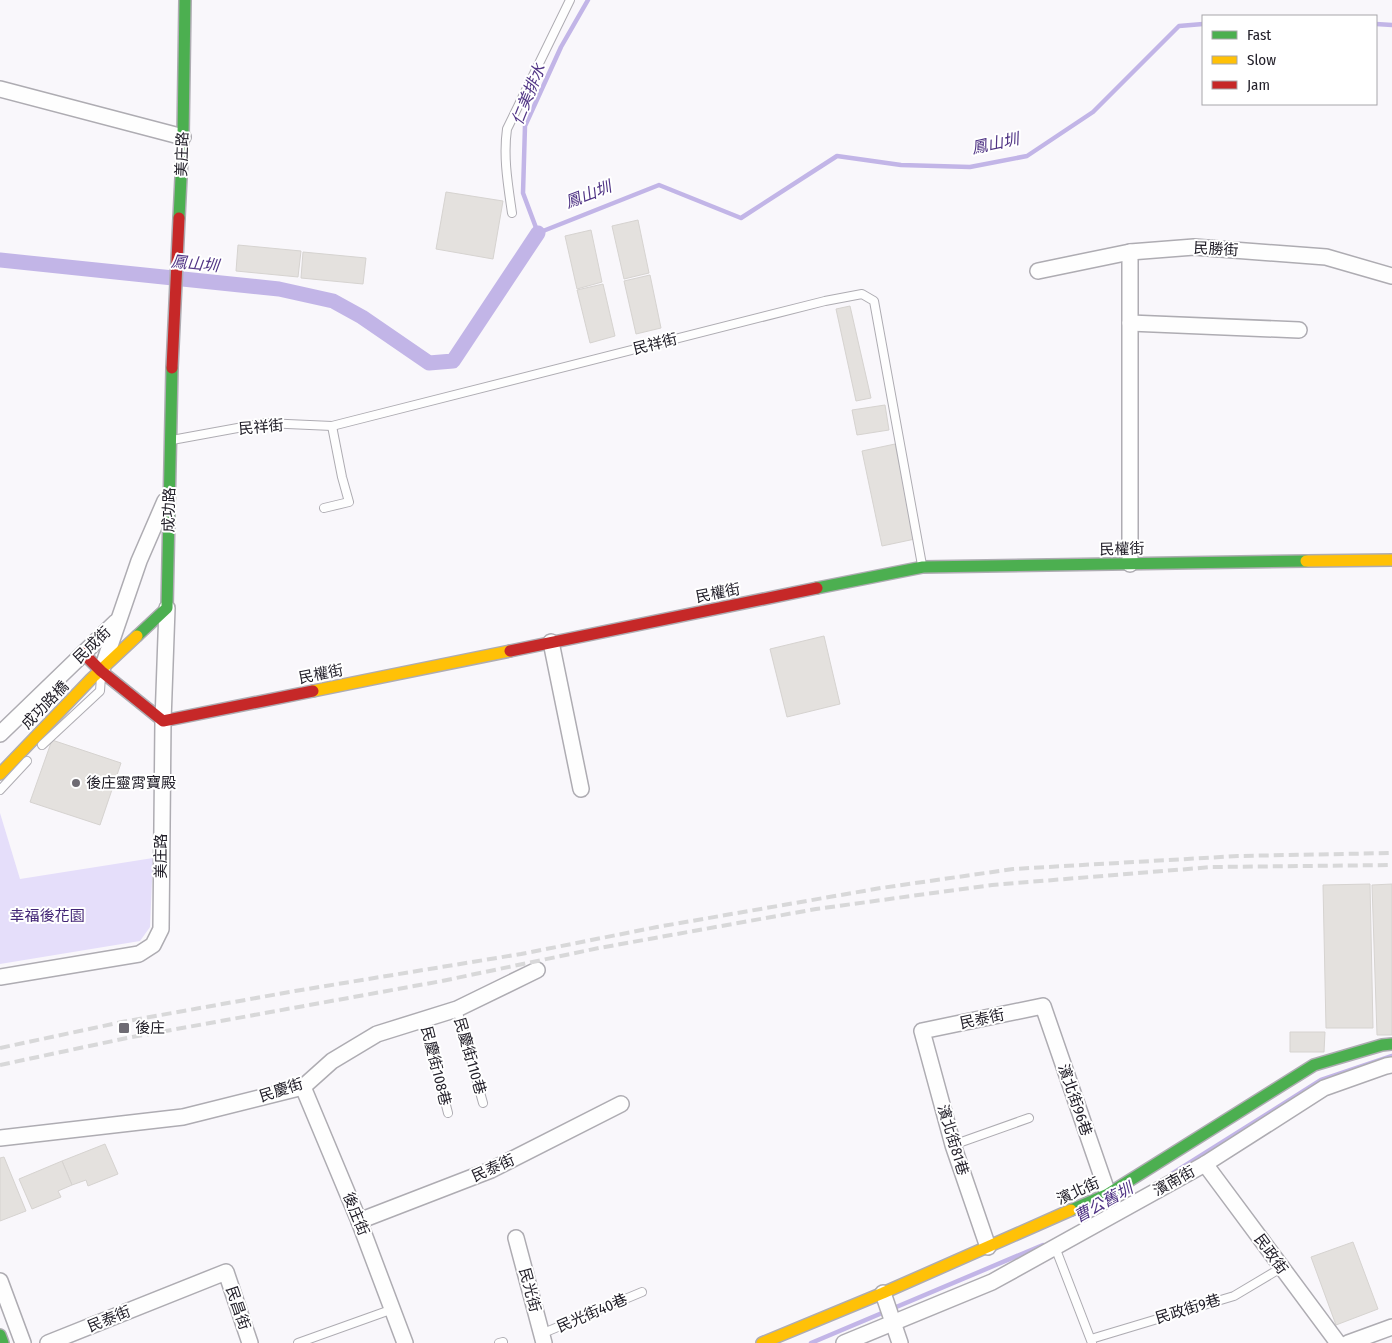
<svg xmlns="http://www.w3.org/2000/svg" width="1392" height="1343" viewBox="0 0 1392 1343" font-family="'Fira Sans Condensed','Noto Sans TC',sans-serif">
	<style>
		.green { fill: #e5defa }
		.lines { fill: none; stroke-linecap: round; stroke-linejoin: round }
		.stream { stroke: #c2b5e7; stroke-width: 4.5 }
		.canal { stroke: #c2b5e7; stroke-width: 15 }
		.building { fill: #e4e1de; stroke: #d6d3d0 }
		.lane-casing { stroke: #aeacb2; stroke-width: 10 }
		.street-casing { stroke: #aeacb2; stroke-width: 18 }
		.fast-casing { stroke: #aeacb2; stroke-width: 14 }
		.slow-casing { stroke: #aeacb2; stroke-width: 14 }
		.jam-casing { stroke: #aeacb2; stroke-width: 14 }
		.lane { stroke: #fefefe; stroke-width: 8 }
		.street { stroke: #fefefe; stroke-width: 15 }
		.fast { stroke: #4caf50; stroke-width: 11 }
		.slow { stroke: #ffc107; stroke-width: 11 }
		.jam { stroke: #c62828; stroke-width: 11 }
		.rail { stroke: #d8d8d9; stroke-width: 4; stroke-dasharray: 10 5; stroke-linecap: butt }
		.poi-dot { fill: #6e6b73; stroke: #fff; stroke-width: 2 }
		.labels { text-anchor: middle; stroke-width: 4; stroke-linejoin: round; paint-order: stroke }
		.street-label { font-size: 15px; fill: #23202a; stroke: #fff }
		.poi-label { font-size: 15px; fill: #23202a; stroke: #fff; text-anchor: start }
		.park-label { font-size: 15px; fill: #432676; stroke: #fff }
		.water-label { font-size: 16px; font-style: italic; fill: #503485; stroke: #fff }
	</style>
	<rect width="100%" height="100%" fill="#f9f7fb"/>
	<path class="green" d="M0 813 20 879 153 858 150 927 140 941 0 964Z"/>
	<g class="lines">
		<g class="stream">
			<path d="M588 0 561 47 525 126 523 193 538 233 659 185 741 218 837 156 901 165 970 167 1027 156 1093 112 1179 26 1203 24"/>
			<path d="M1376 24 1392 25"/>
			<path d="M1170 1175 1321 1080 1392 1056"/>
			<path d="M811 1343 1043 1245"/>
		</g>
		<path class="canal" d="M0 260 279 289 333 301 362 317 429 363 453 361 538 233"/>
	</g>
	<g class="building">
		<path d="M446 192 503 201 493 259 436 249Z"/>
		<path d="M638 220 649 273 624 279 612 226Z"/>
		<path d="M591 230 602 282 577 289 565 236Z"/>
		<path d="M238 245 301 251 298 277 236 271Z"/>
		<path d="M303 252 366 258 363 284 301 278Z"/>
		<path d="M650 275 661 328 636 334 624 281Z"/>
		<path d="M603 284 615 336 590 343 577 290Z"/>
		<path d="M850 306 871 398 856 401 836 309Z"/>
		<path d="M885 405 889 430 857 435 852 410Z"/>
		<path d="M895 444 915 539 882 546 862 451Z"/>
		<path d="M824 636 840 704 787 717 770 649Z"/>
		<path d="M52 740 121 763 100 825 30 802Z"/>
		<path d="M1370 884 1373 1028H1326L1323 885Z"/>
		<path d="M1392 884V1035H1377L1372 885Z"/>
		<path d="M1290 1032H1325L1324 1052H1290Z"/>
		<path d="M105 1144 118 1174 88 1186 86 1180 72 1185 62 1161Z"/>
		<path d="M4 1157 26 1211 0 1221V1158Z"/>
		<path d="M62 1161 72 1185 58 1191 61 1197 32 1209 19 1179Z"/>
		<path d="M1353 1242 1378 1309 1336 1325 1311 1257Z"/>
	</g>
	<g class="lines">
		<defs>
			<g id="lane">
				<path d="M512 213C508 185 503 157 507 129L570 0"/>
				<path d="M172 440 265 423 332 426 825 301 862 294 874 301 922 565"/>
				<path d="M324 508 349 502 342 477 332 426"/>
				<path d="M42 745 100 691 101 677"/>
				<path d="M0 790 27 761"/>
				<path d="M457 1009 483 1103"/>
				<path d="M424 1019 448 1113"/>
				<path d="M953 1145 1029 1118"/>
				<path d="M1055 1247 1092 1343"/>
				<path d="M541 1334 642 1292"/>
				<path d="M1091 1339 1234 1296 1281 1268"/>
				<path d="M298 1343 393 1309"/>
				<path d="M499 1343 503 1342"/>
			</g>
			<g id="street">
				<path d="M0 89 183 137"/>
				<path d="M1038 271 1130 252 1194 247 1326 257 1392 276"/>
				<path d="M1130 323 1299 330"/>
				<path d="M1130 564V252"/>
				<path d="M551 642 581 789"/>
				<path d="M102 669 139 561 165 501"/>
				<path d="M0 734 116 622"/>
				<path d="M0 977 139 954 153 945 161 929 163 721 167 608"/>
				<path d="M303 1087 359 1221 405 1343"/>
				<path d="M0 1138 183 1117 303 1087 332 1061 377 1034 457 1009 537 970"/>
				<path d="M1205 1164 1338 1343"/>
				<path d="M359 1221 491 1170 621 1104"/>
				<path d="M516 1238 544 1343"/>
				<path d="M988 1247 953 1145 922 1031 1043 1006 1108 1194"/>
				<path d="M0 1281 23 1343"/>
				<path d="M883 1293 900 1343"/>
				<path d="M48 1343 226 1272 250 1343"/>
				<path d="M844 1343 992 1282 1205 1164 1324 1088 1386 1066 1392 1065"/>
				<path d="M1348 1343 1392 1327"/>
			</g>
			<g id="fast">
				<path d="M179 218 183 137 185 0"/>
				<path d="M817 588 923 567 1306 561"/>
				<path d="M137 636 167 608 172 368"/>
				<path d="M1071 1210 1108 1194 1314 1065 1382 1045 1392 1044"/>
				<path d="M0 1335 3 1343"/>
			</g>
			<g id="slow">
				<path d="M1306 561 1392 560"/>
				<path d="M313 691 510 651"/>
				<path d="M0 774 91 679 137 636"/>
				<path d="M762 1343 883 1293 1071 1210"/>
			</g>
			<g id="jam">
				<path d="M172 368 179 218"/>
				<path d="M510 651 817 588"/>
				<path d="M83 653 101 671 163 721 313 691"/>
			</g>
		</defs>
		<use href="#lane" class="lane-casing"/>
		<use href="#street" class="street-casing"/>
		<use href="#fast" class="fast-casing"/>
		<use href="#slow" class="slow-casing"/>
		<use href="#jam" class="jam-casing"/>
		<use href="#lane" class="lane"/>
		<use href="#street" class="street"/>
		<use href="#fast" class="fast"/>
		<use href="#slow" class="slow"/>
		<use href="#jam" class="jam"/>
		<g class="rail">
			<path d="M0 1048 122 1022 295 991 521 954 657 927 881 888 1013 869 1238 856 1392 853"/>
			<path d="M0 1065 127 1038 442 981 599 948 816 909 992 885 1212 867 1392 865"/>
		</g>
	</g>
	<g class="poi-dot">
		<circle cx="76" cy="783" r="5"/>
		<rect x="118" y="1022" width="12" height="12" rx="2.5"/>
	</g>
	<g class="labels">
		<g class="street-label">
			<text transform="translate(182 154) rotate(-88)" y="5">美庄路</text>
			<text transform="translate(1216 249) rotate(3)" y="5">民勝街</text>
			<text transform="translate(655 344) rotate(-14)" y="5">民祥街</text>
			<text transform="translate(261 427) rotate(-5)" y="5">民祥街</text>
			<text transform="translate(169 510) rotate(-89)" y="5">成功路</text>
			<text transform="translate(1122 549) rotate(-1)" y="5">民權街</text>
			<text transform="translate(718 593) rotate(-11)" y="5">民權街</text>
			<text transform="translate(92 645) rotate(-44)" y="5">民成街</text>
			<text transform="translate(321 674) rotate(-11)" y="5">民權街</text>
			<text transform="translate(45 705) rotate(-46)" y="5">成功路橋</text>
			<text transform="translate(161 856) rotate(-90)" y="5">美庄路</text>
			<text transform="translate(982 1019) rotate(-12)" y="5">民泰街</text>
			<text transform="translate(470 1056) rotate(74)" y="5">民慶街110巷</text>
			<text transform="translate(436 1066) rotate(76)" y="5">民慶街108巷</text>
			<text transform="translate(281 1090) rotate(-18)" y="5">民慶街</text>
			<text transform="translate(1075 1100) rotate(71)" y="5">濱北街96巷</text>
			<text transform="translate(953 1140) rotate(73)" y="5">濱北街81巷</text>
			<text transform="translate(493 1168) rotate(-24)" y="5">民泰街</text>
			<text transform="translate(1174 1181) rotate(-29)" y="5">濱南街</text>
			<text transform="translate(1078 1191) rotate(-24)" y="5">濱北街</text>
			<text transform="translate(356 1214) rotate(68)" y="5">後庄街</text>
			<text transform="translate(1271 1254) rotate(54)" y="5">民政街</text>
			<text transform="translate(530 1290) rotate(75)" y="5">民光街</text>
			<text transform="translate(238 1308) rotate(71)" y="5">民昌街</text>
			<text transform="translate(1188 1309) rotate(-17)" y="5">民政街9巷</text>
			<text transform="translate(592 1313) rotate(-23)" y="5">民光街40巷</text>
			<text transform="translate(109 1319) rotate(-22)" y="5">民泰街</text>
		</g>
		<g class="poi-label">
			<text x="86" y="788">後庄靈霄寶殿</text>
			<text x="135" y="1033">後庄</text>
		</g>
		<g class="park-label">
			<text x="47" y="921">幸福後花園</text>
		</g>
		<g class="water-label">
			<text transform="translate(528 94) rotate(-68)" y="6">仁美排水</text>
			<text transform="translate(995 143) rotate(-12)" y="6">鳳山圳</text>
			<text transform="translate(588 194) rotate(-21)" y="6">鳳山圳</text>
			<text transform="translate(195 263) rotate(6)" y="6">鳳山圳</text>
			<text transform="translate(1103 1202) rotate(-29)" y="6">曹公舊圳</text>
		</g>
	</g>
	<rect x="1202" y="15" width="175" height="90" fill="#ffffff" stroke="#a7a6aa"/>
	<rect x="1212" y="31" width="25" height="8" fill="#4caf50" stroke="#a7a6aa"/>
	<text x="1247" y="40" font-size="15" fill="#23202a">Fast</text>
	<rect x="1212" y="56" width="25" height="8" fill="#ffc107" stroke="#a7a6aa"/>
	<text x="1247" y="65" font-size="15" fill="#23202a">Slow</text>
	<rect x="1212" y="81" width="25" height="8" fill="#c62828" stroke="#a7a6aa"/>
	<text x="1247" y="90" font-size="15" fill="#23202a">Jam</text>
</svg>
